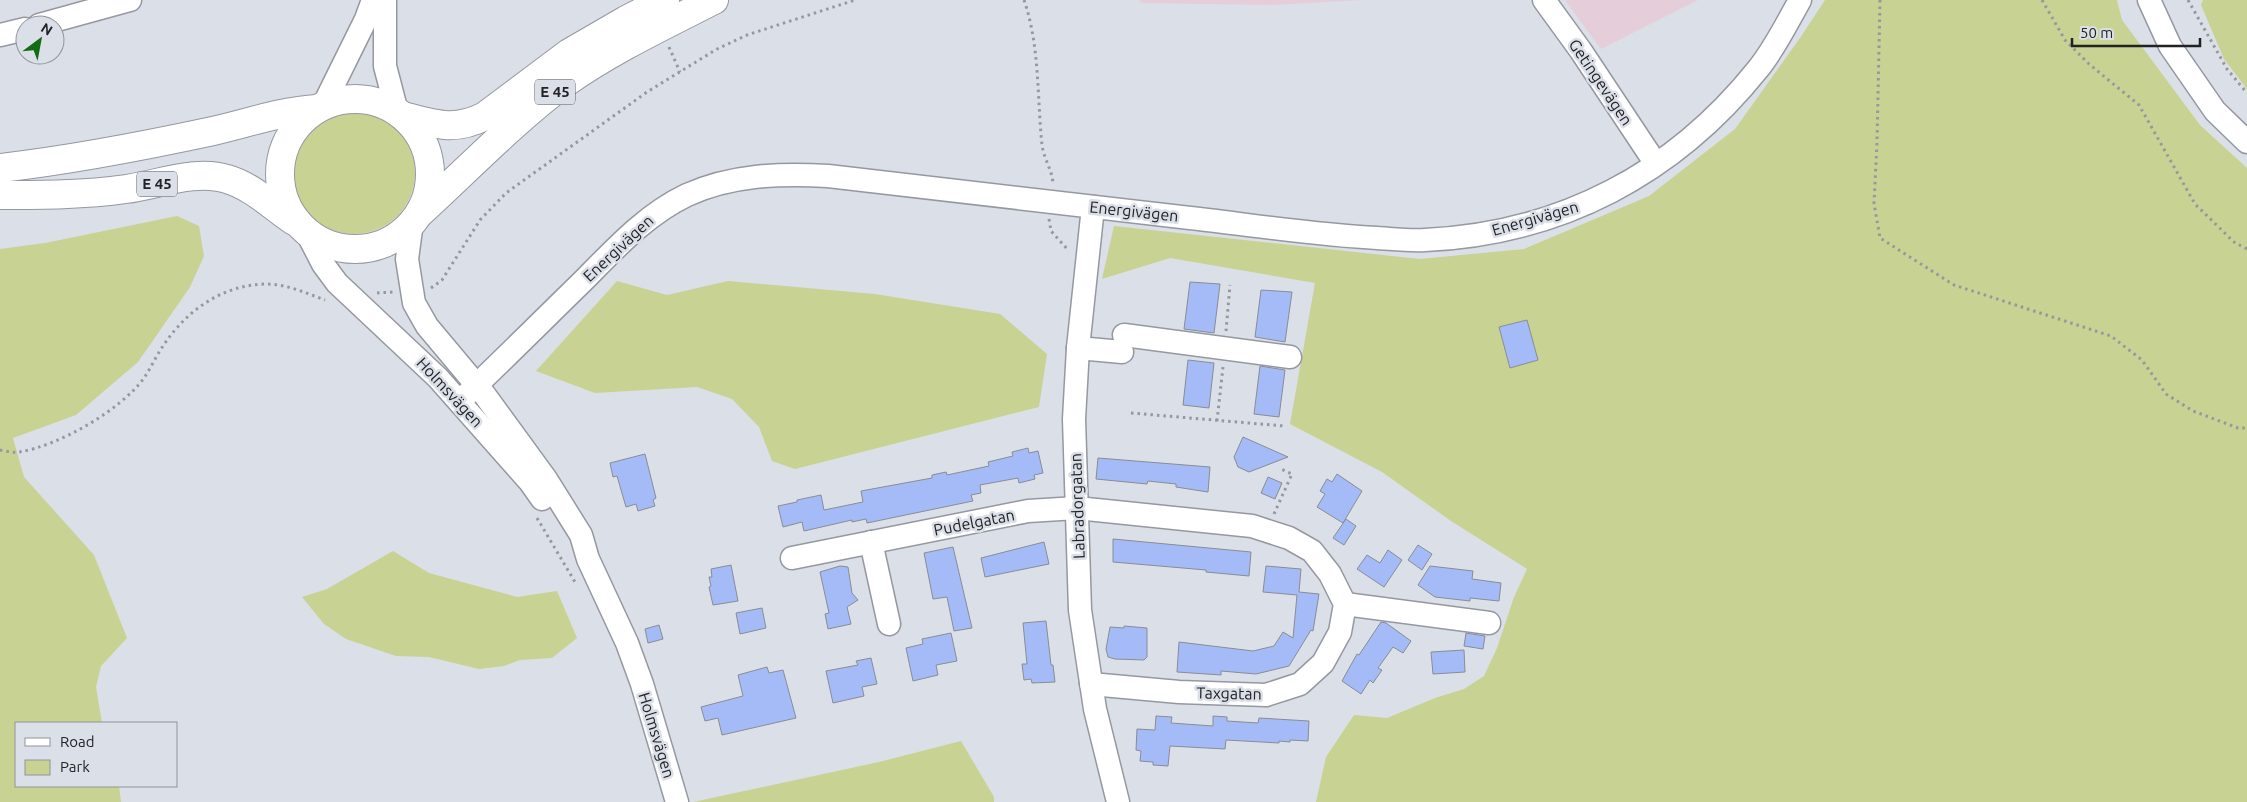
<svg xmlns="http://www.w3.org/2000/svg" width="2247" height="802" viewBox="0 0 2247 802" font-family="Ubuntu,sans-serif">
	<style>
		.industrial { fill: #e5ceda }
		.green { fill: #c8d292 }
		.building { fill: #a5bbf8; stroke: #898c94 }
		.lines { fill: none; stroke-linecap: round; stroke-linejoin: round }
		.minor-casing { stroke: #9598a0; stroke-width: 25 }
		.highway-casing { stroke: #9598a0; stroke-width: 30 }
		.path { stroke: #95989e; stroke-width: 3; stroke-dasharray: 2.5 4; stroke-linecap: butt }
		.minor { stroke: #fff; stroke-width: 22 }
		.highway { stroke: #fff; stroke-width: 28 }
		.labels { text-anchor: middle; stroke-width: 5; stroke-linejoin: round; paint-order: stroke }
		.shield { fill: #dbdfe7; stroke: #595b5f; stroke-width: 1 }
		.shield-label { font-size: 15px; font-weight: bold; fill: #212225 }
		.street-label { font-size: 16px; fill: #212225; stroke: #dbdfe7 }
	</style>
	<rect width="100%" height="100%" fill="#dbdfe7"/>
	<g class="industrial">
		<path d="M1139 0H1362L1271 5 1142 3Z"/>
		<path d="M1565 0H1698L1601 49Z"/>
	</g>
	<g class="green">
		<path d="M1825 0H2117L2122 20 2200 125 2247 168V802H1316L1326 757 1354 715 1387 718 1435 698 1464 689 1484 676 1497 648 1514 597 1527 569 1451 521 1382 472 1290 424 1315 283 1170 258 1102 279 1114 226 1420 259 1524 249 1649 196 1735 129 1800 38Z"/>
		<path d="M2203 0H2247V89L2224 59 2201 5Z"/>
		<circle cx="354" cy="173" r="61"/>
		<path d="M177 216 199 226 204 256 190 287 138 362 76 415 13 438 24 477 94 555 127 638 101 666 96 687 102 723H16V786H119L121 802H0V249L45 243Z"/>
		<path d="M617 281 667 295 728 281 875 294 1000 314 1047 354 1039 407 795 469 772 461 759 427 732 399 697 387 595 393 536 371Z"/>
		<path d="M393 551 429 573 517 597 557 591 577 638 552 658 520 660 504 666 479 669 429 657 396 656 346 639 324 624 302 597 327 589Z"/>
		<path d="M961 741 994 797V802H693L879 762Z"/>
	</g>
	<g class="building">
		<path d="M1190 282 1220 284 1214 333 1184 329Z"/>
		<path d="M1261 290 1292 292 1285 342 1255 337Z"/>
		<path d="M1527 320 1538 360 1510 368 1499 327Z"/>
		<path d="M1188 360 1214 363 1209 408 1183 405Z"/>
		<path d="M1260 366 1285 370 1279 417 1254 414Z"/>
		<path d="M1243 437 1288 457 1249 472 1238 467 1234 457Z"/>
		<path d="M1028 448 1029 453 1038 451 1043 473 1034 475 1035 479 1019 483 1018 478 980 485 981 493 971 495 973 501 867 523 866 519 852 522V520L804 531 802 522 783 527 778 506 797 502V500L821 495 824 510 863 502 861 491 932 478V475L946 472 947 475 989 466 988 462 1013 456 1012 452Z"/>
		<path d="M645 454 656 498 653 500 655 506 638 511 636 504 626 507 617 476 613 477 610 463Z"/>
		<path d="M1098 458 1210 467 1208 492 1176 487V484L1148 481 1147 484 1096 479Z"/>
		<path d="M1337 474 1362 491 1343 523 1317 507 1325 494 1320 491 1327 479 1332 482Z"/>
		<path d="M1268 477 1282 483 1275 499 1261 493Z"/>
		<path d="M1346 519 1356 526 1344 545 1333 538Z"/>
		<path d="M1113 539 1251 552 1249 576 1206 572V570L1113 562Z"/>
		<path d="M1044 542 1049 564 985 577 981 558Z"/>
		<path d="M1418 545 1432 554 1422 570 1408 560Z"/>
		<path d="M953 547 972 628 954 631 947 597 933 599 924 553Z"/>
		<path d="M1388 550 1402 560 1384 587 1357 569 1367 555 1380 563Z"/>
		<path d="M731 565 738 601 713 605 709 587 711 586 709 577H712L711 569Z"/>
		<path d="M840 566 848 567 852 593 858 600 847 607 851 624 828 629 825 614 829 613 820 572Z"/>
		<path d="M1266 566 1301 569 1299 592 1319 594 1313 631 1311 630 1289 666 1256 674 1221 671V675L1177 672 1179 642 1253 651 1274 646 1283 632 1293 638 1297 595 1263 592Z"/>
		<path d="M1430 566 1473 571 1472 579 1501 583 1499 601 1470 598V601L1435 597 1418 585Z"/>
		<path d="M762 608 766 628 740 634 736 613Z"/>
		<path d="M1046 621 1051 665H1053L1055 682 1032 683 1031 679 1024 680 1022 664H1027L1023 623Z"/>
		<path d="M1381 622 1386 623 1411 641 1403 653 1393 647 1378 668 1382 670 1373 683 1370 680 1361 694 1342 681 1357 654 1359 655Z"/>
		<path d="M659 625 663 639 648 643 645 629Z"/>
		<path d="M1124 626 1147 628V657L1144 660 1115 659 1108 657 1106 649 1110 627 1124 628Z"/>
		<path d="M951 633 957 661 936 665 938 675 913 681 906 648 923 644 922 639Z"/>
		<path d="M1466 633 1485 636 1483 649 1464 646Z"/>
		<path d="M1464 650 1465 672 1433 674 1431 652Z"/>
		<path d="M871 658 877 684 862 687 864 696 833 703 826 671 858 665 856 661Z"/>
		<path d="M767 667 769 673 783 670 796 718 722 735 718 718 705 721 701 707 743 696 738 675Z"/>
		<path d="M1156 716 1172 717 1171 723 1213 726V716L1227 717V721L1258 723 1259 718 1309 721 1308 741 1290 740V742L1279 741V743L1226 740 1225 749 1170 746 1168 766 1153 765V762L1140 761 1141 751 1136 750 1137 729 1155 730Z"/>
	</g>
	<g class="lines">
		<defs>
			<g id="minor">
				<path d="M385 0V66L397 112"/>
				<path d="M1544 0 1581 51 1656 164"/>
				<path d="M2149 0 2170 46 2215 111 2247 142"/>
				<path d="M39 25 130 0"/>
				<path d="M0 35 25 29"/>
				<path d="M323 106 366 19 373 0"/>
				<path d="M1093 207 1078 348 1074 419 1080 610 1095 709 1118 802"/>
				<path d="M412 222 407 259 414 303 427 326 484 394 546 479 581 535 588 559 627 643 642 684 677 802"/>
				<path d="M306 231 323 264 337 283 438 378 530 482 542 499"/>
				<path d="M1124 335 1290 357"/>
				<path d="M1078 348 1122 352"/>
				<path d="M460 401C501 362 541 322 582 282 614 250 645 215 687 195 731 175 780 173 828 176 949 190 1070 204 1190 218 1253 225 1315 235 1377 238 1393 239 1410 241 1425 240 1560 234 1674 174 1758 69 1775 48 1787 23 1800 0"/>
				<path d="M871 542 889 624"/>
				<path d="M792 558 1028 511 1077 508 1252 526 1289 538 1312 551 1330 574 1345 604 1340 632 1323 663 1300 684 1266 695 1179 692 1091 684"/>
				<path d="M1345 604 1489 623"/>
			</g>
			<g id="highway">
				<circle cx="355" cy="174" r="75"/>
				<path d="M403 116C434 124 454 132 485 116L569 53 626 20 665 0"/>
				<path d="M0 168C72 160 143 146 213 131 248 123 281 111 317 109"/>
				<path d="M0 195C42 195 84 195 126 189 157 185 195 169 227 179 252 186 273 207 294 221"/>
				<path d="M421 212C467 170 515 120 565 83 612 50 663 26 714 0"/>
			</g>
		</defs>
		<use href="#minor" class="minor-casing"/>
		<use href="#highway" class="highway-casing"/>
		<g class="path">
			<path d="M1024 0C1040 46 1037 98 1042 145 1044 159 1052 170 1053 183"/>
			<path d="M1880 0 1877 143 1874 203 1880 238 1954 285 2111 336 2142 360 2166 394 2193 411 2238 428H2247"/>
			<path d="M2042 0 2065 40 2089 64 2139 105 2195 204 2234 242 2247 249"/>
			<path d="M2188 0 2227 69 2247 93"/>
			<path d="M669 47 680 72"/>
			<path d="M1049 219 1051 231 1069 251"/>
			<path d="M431 288 442 280 480 220 506 193 647 92 717 49 747 35 855 0"/>
			<path d="M377 293 393 292"/>
			<path d="M1226 331 1230 285"/>
			<path d="M1131 413 1284 426"/>
			<path d="M1217 421 1223 367"/>
			<path d="M0 450C6 451 13 453 19 452 58 446 120 411 144 378 151 368 156 356 163 346 187 310 222 285 266 284 286 284 306 293 325 300"/>
			<path d="M1274 514 1292 474 1281 469"/>
			<path d="M537 518 575 582"/>
		</g>
		<use href="#minor" class="minor"/>
		<use href="#highway" class="highway"/>
	</g>
	<g class="labels">
		<g class="shield">
			<rect x="535" y="79.5" width="40" height="25" rx="4"/>
			<rect x="137" y="171.5" width="40" height="25" rx="4"/>
		</g>
		<g class="shield-label">
			<text x="555" y="97">E 45</text>
			<text x="157" y="189">E 45</text>
		</g>
		<g class="street-label">
			<text transform="translate(1601 82) rotate(56)" y="6">Getingevägen</text>
			<text transform="translate(1134 211) rotate(6)" y="6">Energivägen</text>
			<text transform="translate(1535 218) rotate(-16)" y="6">Energivägen</text>
			<text transform="translate(618 248) rotate(-43)" y="6">Energivägen</text>
			<text transform="translate(450 392) rotate(47)" y="6">Holmsvägen</text>
			<text transform="translate(1077 506) rotate(-92)" y="6">Labradorgatan</text>
			<text transform="translate(974 522) rotate(-11)" y="6">Pudelgatan</text>
			<text transform="translate(1229 693) rotate(1)" y="6">Taxgatan</text>
			<text transform="translate(657 735) rotate(73)" y="6">Holmsvägen</text>
		</g>
	</g>
	<rect x="15" y="722" width="162" height="65" fill="#dbdfe7" stroke="#919399"/>
	<rect x="25" y="738" width="25" height="8" fill="#ffffff" stroke="#919399"/>
	<text x="60" y="747" font-size="15" fill="#212225">Road</text>
	<rect x="25" y="760" width="25" height="15" fill="#c8d292" stroke="#919399"/>
	<text x="60" y="772" font-size="15" fill="#212225">Park</text>
	<g transform="translate(40 40) rotate(32)"><circle r="24" fill="#dbdfe7" stroke="#919399"/>
	<path d="M0-4L9 19L0 12L-9 19Z" fill="#136b14"/>
	<text y="-8" font-size="14" font-weight="bold" text-anchor="middle" fill="#212225">N</text>
	</g>
	<path d="M2072 38v8h128v-8" fill="none" stroke="#212225" stroke-width="2.5"/>
	<text x="2080" y="38" font-size="15" fill="#212225" stroke="#dbdfe7" stroke-width="4" paint-order="stroke">50 m</text>
</svg>
